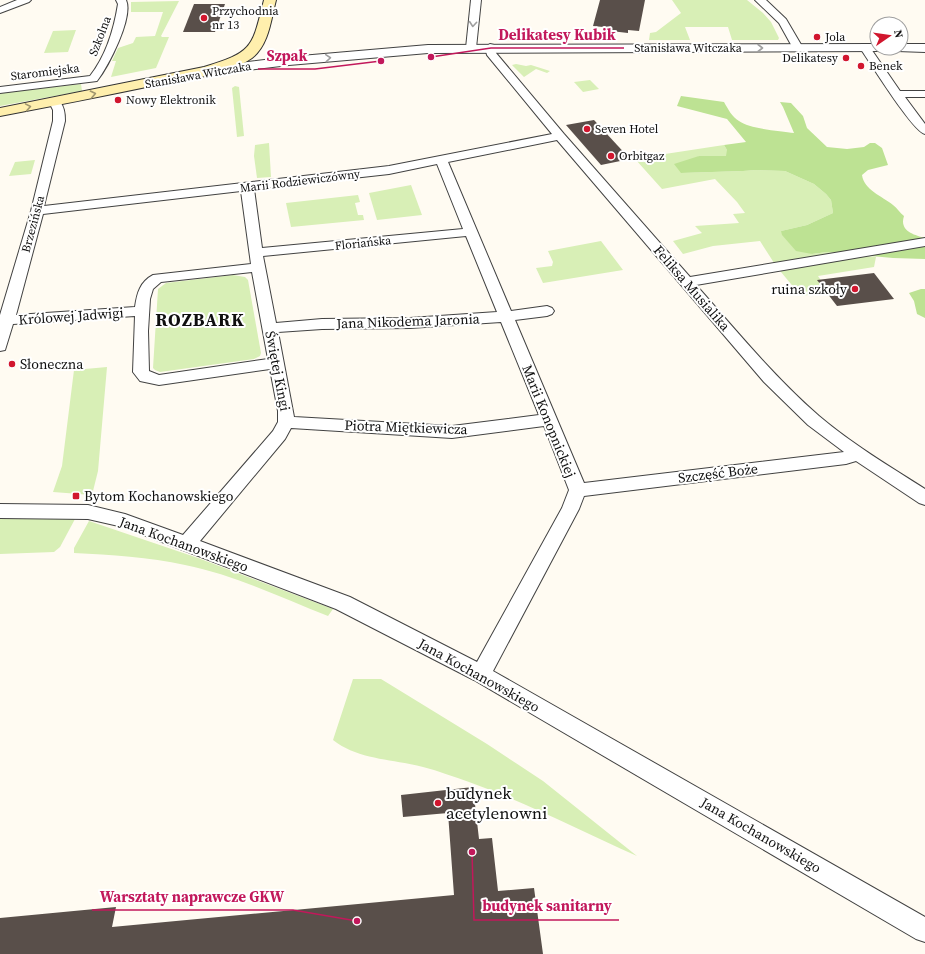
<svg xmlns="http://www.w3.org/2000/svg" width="925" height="954" viewBox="0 0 925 954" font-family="'Source Serif 4',serif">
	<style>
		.green { fill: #d8efb6 }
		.forest { fill: #bde293 }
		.building { fill: #594f4a }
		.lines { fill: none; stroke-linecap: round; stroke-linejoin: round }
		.minor-casing { stroke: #424242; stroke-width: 2 }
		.tertiary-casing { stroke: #424242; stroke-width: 2 }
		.secondary-casing { stroke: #313131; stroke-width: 2 }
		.minor { fill: #fff; fill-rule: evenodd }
		.tertiary { fill: #fff; fill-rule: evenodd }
		.secondary { fill: #ffefad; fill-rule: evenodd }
		.oneway { stroke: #9f9f9f }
		.oneway2 { stroke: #9f956e }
		.poi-dot { fill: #d1162e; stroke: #fff; stroke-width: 1.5 }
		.labels { text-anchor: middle; stroke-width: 4; stroke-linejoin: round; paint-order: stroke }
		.far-poi-label { font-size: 12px; fill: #0f0f0f; stroke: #fff; text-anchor: start }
		.far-street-label { font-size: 12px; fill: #0f0f0f; stroke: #fff }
		.street-label { font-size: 14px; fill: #0f0f0f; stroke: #fff }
		.poi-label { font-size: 14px; fill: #0f0f0f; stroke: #fff; text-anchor: start }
		.near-poi-label { font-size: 17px; fill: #0f0f0f; stroke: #fff; text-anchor: start }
		.district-label { font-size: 18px; font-weight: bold; letter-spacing: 1px; fill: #0f0f0f; stroke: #fff }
		.leader { fill: none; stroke: #c2185b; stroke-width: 1.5 }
		.callout-dot { fill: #c2185b; stroke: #fff; stroke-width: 1.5 }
		.callout-label { font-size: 15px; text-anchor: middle; font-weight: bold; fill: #c2185b; stroke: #fff; stroke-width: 4; stroke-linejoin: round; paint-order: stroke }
	</style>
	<rect width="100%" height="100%" fill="#fffbf2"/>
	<g class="green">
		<path d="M672 0H747L763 13 771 22 779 38 778 40H732L728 27H685L690 40H649L650 33 656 32 681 13Z"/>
		<path d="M179 1 161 36 162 37H169L156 68 111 77 116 61H112L118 48 133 43 136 37 155 36 163 12H131V2Z"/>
		<path d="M76 30 68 52 44 53 53 31Z"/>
		<path d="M516 64 526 66 531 65 550 71 547 73 536 69 524 77 512 65Z"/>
		<path d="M590 80 599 89 583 92 574 82Z"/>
		<path d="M81 84 82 91 0 106V93Z"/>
		<path d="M235 86 239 87 244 136 237 137 232 88Z"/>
		<path d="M269 143 271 177 257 178 254 156 255 145Z"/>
		<path d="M724 145 727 150V156H699L681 173 743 171 756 170 785 171 814 184 826 194 831 200 833 213 807 225 781 231 812 254 827 252 876 257 874 267 818 276 829 292 801 296 776 266 760 241 713 246 683 254 673 241 702 233 695 226 739 223 733 214 745 213 737 202 715 179 662 189 636 160 665 154Z"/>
		<path d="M35 160 31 174 9 176 15 162Z"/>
		<path d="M411 185 422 215 377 220 369 193Z"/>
		<path d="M358 195 360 202 355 203 358 215H363L364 220 291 227 286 203Z"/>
		<path d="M601 241 623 270 543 283 536 268 552 266 553 262 548 251Z"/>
		<path d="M233 275 245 277 248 280 261 353 260 356 254 359 160 372 155 370 153 368 158 289 166 283Z"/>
		<path d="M107 367 98 471 92 495 53 492 62 466 74 370Z"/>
		<path d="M58 518 75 519 60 547 54 552 0 554V519Z"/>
		<path d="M89 521 198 558 333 609 328 616C282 598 235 575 185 565 149 557 111 555 74 553V548Z"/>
		<path d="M353 679H381L487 744 543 781 637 856C581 831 527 803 469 782 454 777 439 771 423 767 393 759 358 760 333 740Z"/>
	</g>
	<g class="forest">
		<path d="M681 96 724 102C728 109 732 117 739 121 749 129 781 131 794 133L783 107 780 102 791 103 803 116 807 128 827 147 847 149 864 147 870 143H875L882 148 888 165 868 170 862 175C864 190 882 196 893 205 897 208 900 213 904 216 899 231 914 235 925 238V259L893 258 827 252 812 254 796 251 782 235 781 231 807 225 833 213 831 200 826 194 814 184 785 171 756 170 743 171 681 173 674 164 699 156H726L727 150 724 145 746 142 727 119 677 106Z"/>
		<path d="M921 289H925V318L917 314 914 301 909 293Z"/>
	</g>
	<g class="building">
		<path d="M600 0H645L639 31 628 30V33L602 30 603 27 593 26Z"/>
		<path d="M194 4H225L215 32H183Z"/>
		<path d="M594 120 630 159 601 165 566 125Z"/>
		<path d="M874 273 894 299 837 306 817 280Z"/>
		<path d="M473 787 479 839 492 838 498 891 534 888 543 954H0V918L116 907 112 927 454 895 448 813 403 817 401 795Z"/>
	</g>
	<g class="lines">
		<defs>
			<g id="minor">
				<path d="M17 0H31L29 2 0 13V7Z"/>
				<path d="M116 0H126C134 17 108 67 97 81L0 93V87L90 76C106 56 114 29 118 4Z"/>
				<path d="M471 0H481L476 48 471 51 466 48Z"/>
				<path d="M755 0H766L786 19 803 48 802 50H794L779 23Z"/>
				<path d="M490 44 494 45 496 53 564 134 690 277 925 238V246L696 285C736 330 774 377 819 416 852 444 889 466 925 489V505L919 503 856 461 846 464 584 496 579 509 493 671 925 917V942L916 939 474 680 336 609 123 527 88 519 0 518V504L88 505 125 514 183 535 273 431 278 422V411L270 369 159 385 140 381 133 372 135 316 13 324 5 350 0 351V315L31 211 53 121V110L49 102 51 100H59C64 107 65 112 65 121L44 206 389 166 552 134 487 55 485 47ZM557 140 764 382 808 425 844 452 584 483 515 320 547 316 552 314 554 311 552 308 547 306 511 311 448 162ZM437 164 463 229 262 248 254 189 389 174ZM241 191 251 264 153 275C140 282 137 293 135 307L16 315 43 214ZM466 236 497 312 410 318 322 319 276 323 263 256ZM252 272 268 359 159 375 149 371 148 331 150 299 153 289 161 282ZM501 322 539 415 452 426 294 417 278 332 322 329 410 328ZM544 426 569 490 562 508 477 662 350 597 200 541 285 439 291 428 452 438Z"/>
				<path d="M865 45 869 46 900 91H925V97H905L925 124V134C913 132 870 62 860 48Z"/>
			</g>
			<g id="tertiary">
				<path d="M877 44V48H883L881 51 428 53 289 65 207 75 202 74 201 71 202 68 207 67 289 57 428 45Z"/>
				<path d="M901 44H925V52L897 51 895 48H901Z"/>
			</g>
			<path id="secondary" d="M264 0H276C271 19 269 45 252 58 229 75 183 80 156 85 104 96 52 106 0 116V108L204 67C253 52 252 48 264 0Z"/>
		</defs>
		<use href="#minor" class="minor-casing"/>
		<use href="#tertiary" class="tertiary-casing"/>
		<use href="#secondary" class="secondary-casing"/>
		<use href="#minor" class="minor"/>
		<use href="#tertiary" class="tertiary"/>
		<use href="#secondary" class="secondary"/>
	</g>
	<defs><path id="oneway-chevron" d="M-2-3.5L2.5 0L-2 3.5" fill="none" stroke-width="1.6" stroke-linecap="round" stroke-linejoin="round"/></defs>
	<g class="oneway">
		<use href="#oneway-chevron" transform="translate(473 24) rotate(95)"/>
		<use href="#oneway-chevron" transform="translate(760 48)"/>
		<use href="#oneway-chevron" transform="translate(328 58) rotate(-5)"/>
	</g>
	<g class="oneway2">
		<use href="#oneway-chevron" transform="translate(93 94) rotate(-12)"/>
		<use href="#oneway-chevron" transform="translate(28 107) rotate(-10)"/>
	</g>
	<g class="poi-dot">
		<circle cx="204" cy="18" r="4"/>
		<circle cx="817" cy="37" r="4"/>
		<circle cx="846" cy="58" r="4"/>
		<circle cx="861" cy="66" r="4"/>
		<circle cx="118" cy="100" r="4"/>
		<circle cx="587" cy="129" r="4"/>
		<circle cx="611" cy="156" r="4"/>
		<circle cx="855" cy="289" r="4"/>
		<circle cx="12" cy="364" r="4"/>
		<rect x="72" y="492" width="8" height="8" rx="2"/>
		<circle cx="438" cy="803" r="4"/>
	</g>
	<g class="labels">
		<g class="far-poi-label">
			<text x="212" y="15">Przychodnia<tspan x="212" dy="14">nr 13</tspan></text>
			<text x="825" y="41">Jola</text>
			<text x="838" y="62" text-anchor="end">Delikatesy</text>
			<text x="869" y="70">Benek</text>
			<text x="126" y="104">Nowy Elektronik</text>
			<text x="595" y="133">Seven Hotel</text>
			<text x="619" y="160">Orbitgaz</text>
		</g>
		<g class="far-street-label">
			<text transform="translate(100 36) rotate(-69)" y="4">Szkolna</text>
			<text x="688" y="52">Stanisława Witczaka</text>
			<text transform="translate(45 72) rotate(-7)" y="4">Staromiejska</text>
			<text transform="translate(198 75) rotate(-10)" y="4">Stanisława Witczaka</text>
			<text transform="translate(300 181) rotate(-7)" y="4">Marii Rodziewiczówny</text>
			<text transform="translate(33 224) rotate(-75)" y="4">Brzezińska</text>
			<text transform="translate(363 243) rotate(-6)" y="4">Floriańska</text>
		</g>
		<g class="street-label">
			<text transform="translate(692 288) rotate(49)" y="5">Feliksa Musialika</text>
			<text transform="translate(71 316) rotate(-4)" y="5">Królowej Jadwigi</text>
			<text transform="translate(408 321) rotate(-2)" y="5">Jana Nikodema Jaronia</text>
			<text transform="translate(278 371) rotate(79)" y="5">Świętej Kingi</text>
			<text transform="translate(549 421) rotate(68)" y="5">Marii Konopnickiej</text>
			<text transform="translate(406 427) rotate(2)" y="5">Piotra Miętkiewicza</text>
			<text transform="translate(718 473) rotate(-7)" y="5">Szczęść Boże</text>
			<text transform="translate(184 544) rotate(20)" y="5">Jana Kochanowskiego</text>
			<text transform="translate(479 675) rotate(29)" y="5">Jana Kochanowskiego</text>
			<text transform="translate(761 835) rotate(30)" y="5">Jana Kochanowskiego</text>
		</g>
		<g class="poi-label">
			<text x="847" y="294" text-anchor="end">ruina szkoły</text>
			<text x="20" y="369">Słoneczna</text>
			<text x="84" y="501">Bytom Kochanowskiego</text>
		</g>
		<g class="near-poi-label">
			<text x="446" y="799">budynek<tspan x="446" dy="20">acetylenowni</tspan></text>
		</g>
		<g class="district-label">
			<text x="200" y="326">ROZBARK</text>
		</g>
	</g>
	<path class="leader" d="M431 57L491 48H624M381 61L315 69H258M357 921L293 910H92M472 852L474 920H619"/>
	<g class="callout-dot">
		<circle cx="431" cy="57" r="4"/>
		<circle cx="381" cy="61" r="4"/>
		<circle cx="357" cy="921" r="4"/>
		<circle cx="472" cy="852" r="4"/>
	</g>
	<g class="callout-label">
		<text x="557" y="40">Delikatesy Kubik</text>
		<text x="287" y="61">Szpak</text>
		<text x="192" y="902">Warsztaty naprawcze GKW</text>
		<text x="547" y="911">budynek sanitarny</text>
	</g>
	<g transform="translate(889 36) rotate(77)"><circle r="19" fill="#ffffff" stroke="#9f9f9f"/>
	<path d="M0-3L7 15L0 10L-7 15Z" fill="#d1162e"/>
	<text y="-6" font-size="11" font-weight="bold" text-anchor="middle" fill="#0f0f0f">N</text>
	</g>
</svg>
